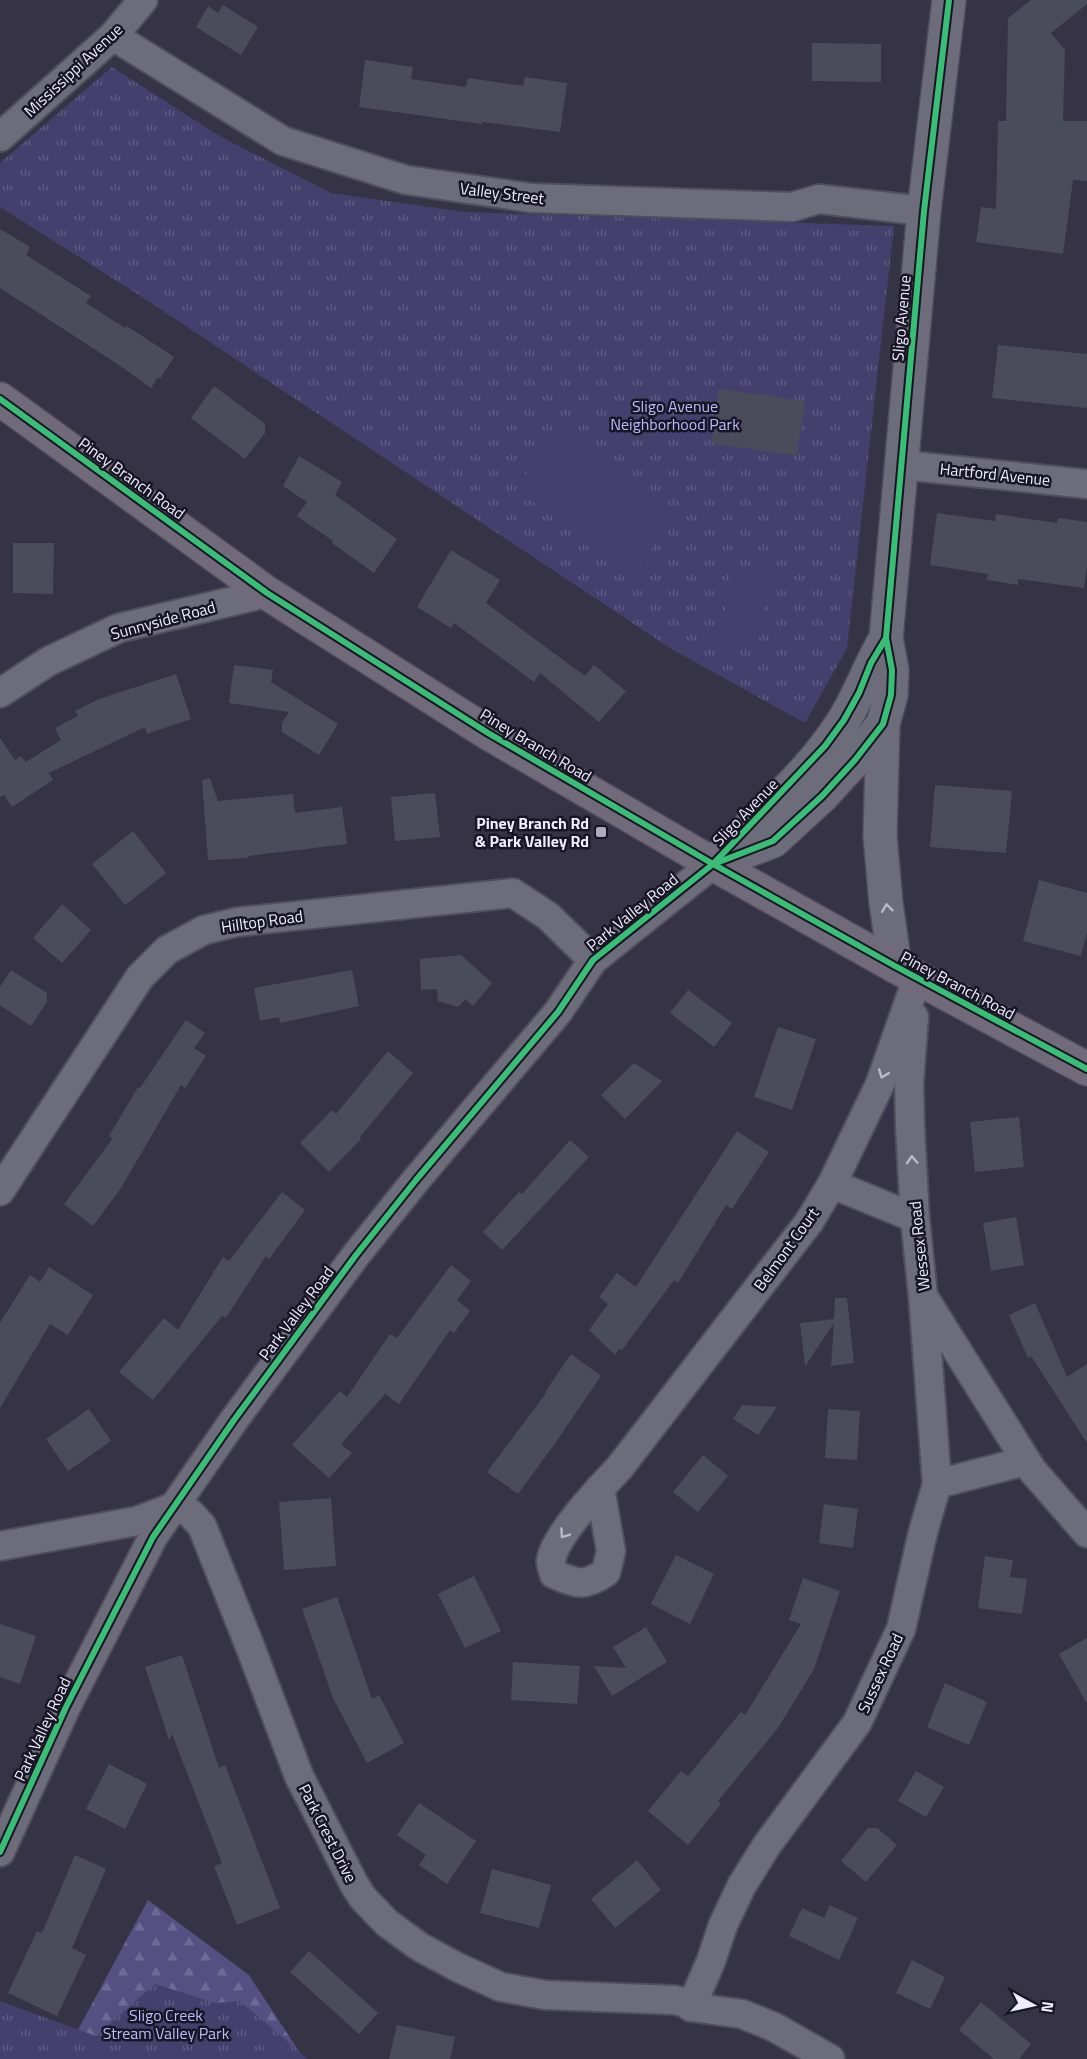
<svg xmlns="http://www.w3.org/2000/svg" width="1087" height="2059" viewBox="0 0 1087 2059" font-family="'Titillium Web',sans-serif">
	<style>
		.forest { fill: url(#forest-firs) }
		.park { fill: url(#park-tufts) }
		.pitch { fill: #453f6d }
		.building { fill: #4b4c5b }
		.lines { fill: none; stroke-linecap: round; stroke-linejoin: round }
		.minor-casing { stroke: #504e5d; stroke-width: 32 }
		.tertiary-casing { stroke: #504e5d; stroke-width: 36 }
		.secondary-casing { stroke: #504e5d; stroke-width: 36 }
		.minor { stroke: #6d6c7a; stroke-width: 28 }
		.tertiary { stroke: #6d6c7a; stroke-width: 33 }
		.secondary { stroke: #706a7b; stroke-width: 33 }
		.cycleway-casing { stroke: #181625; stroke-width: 10 }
		.cycleway { stroke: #3abd76; stroke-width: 6 }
		.oneway { stroke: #bab9ca }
		.poi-dot { fill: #adacbe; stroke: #181625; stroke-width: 2 }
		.labels { text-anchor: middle; stroke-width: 5; stroke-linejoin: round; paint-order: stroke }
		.street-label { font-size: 16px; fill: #eeedff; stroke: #181625 }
		.park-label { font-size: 16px; fill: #beb7fd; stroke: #181625 }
		.poi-label { font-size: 16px; font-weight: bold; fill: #eeedff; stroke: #181625; text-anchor: end }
	</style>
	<defs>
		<pattern id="forest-firs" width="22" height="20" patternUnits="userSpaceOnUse" patternTransform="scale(1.5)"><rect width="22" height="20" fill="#554f82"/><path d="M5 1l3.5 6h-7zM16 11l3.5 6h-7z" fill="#6e6995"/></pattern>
		<pattern id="park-tufts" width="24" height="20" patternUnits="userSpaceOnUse" patternTransform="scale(1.5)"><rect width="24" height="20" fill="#453f6d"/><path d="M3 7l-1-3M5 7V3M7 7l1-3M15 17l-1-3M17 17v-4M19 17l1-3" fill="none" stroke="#605b83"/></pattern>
	</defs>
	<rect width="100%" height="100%" fill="#353345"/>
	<path class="forest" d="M148 1900 249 1975 304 2059H0V2024L67 2050Z"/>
	<g class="park">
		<path d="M112 67 221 137 331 193 465 212 894 226 847 648 805 723 670 648 139 295 0 207V163Z"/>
		<path d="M155 1984 215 2003 240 2001 308 2059H0V2001L96 2036Z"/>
	</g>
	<g class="pitch">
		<path d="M555 431 676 512 637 571 515 490Z"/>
		<path d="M732 567 769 573 758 646 721 640Z"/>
	</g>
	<g class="building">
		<path d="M1031 0H1087V4L1051 33 1065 50 1063 121H1087V181L1073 180 1063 254 976 242 981 207 996 209 998 121H1006L1008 18Z"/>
		<path d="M223 5 258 27 241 55 196 27 208 6 218 13Z"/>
		<path d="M812 43 881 44V82L812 81Z"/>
		<path d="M365 60 413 67 411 79 466 87 468 78 523 86 525 77 567 83 560 132 482 122V124L359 107Z"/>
		<path d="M0 229 30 247 26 255 91 296 86 303 125 328 127 326 174 357 160 379 158 377 151 388 119 365 0 288Z"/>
		<path d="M998 345 1087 354V408L992 398Z"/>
		<path d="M214 386 265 424V433L245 459 191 418Z"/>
		<path d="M719 389 805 401 797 456 711 443Z"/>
		<path d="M299 456 342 482 335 495 397 539 374 573 332 543 333 541 297 516 307 502 283 486Z"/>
		<path d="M937 513 995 521 996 514 1057 523 1058 518 1087 522V565L1084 588 1018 579V585L987 580 988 574 930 565Z"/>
		<path d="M13 543H54L53 594 13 593Z"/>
		<path d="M451 550 500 580 486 603 585 676 594 665 626 691 599 722 540 673 534 682 454 623 451 628 417 607Z"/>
		<path d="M234 665 273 670 271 682 338 724 319 755 282 732V723L289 712 229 703Z"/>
		<path d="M176 674 191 719 147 734 145 727 49 773 53 780 12 807 4 795 0 797V738L15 760 21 756 26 762 61 740 55 728 78 716 75 711 99 699Z"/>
		<path d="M210 778 218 801 293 794 295 813 342 807 347 844 248 856V858L208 860 202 780Z"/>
		<path d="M935 785 1012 791 1006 853 930 847Z"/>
		<path d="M435 793 440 837 395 841 391 797Z"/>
		<path d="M133 831 166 873 125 905 92 864Z"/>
		<path d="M1039 880 1087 893V932L1081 956 1023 941Z"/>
		<path d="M62 904 91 930 62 963 33 938Z"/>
		<path d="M461 955 492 983 473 1006 466 999 458 1007 438 1001 437 989 421 990 420 959Z"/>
		<path d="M11 970 47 993V1002L31 1026 0 1005V987Z"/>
		<path d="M352 970 359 1006 280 1023 279 1017 260 1021 254 988Z"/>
		<path d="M688 990 732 1023 714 1047 670 1013Z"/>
		<path d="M186 1020 205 1033 194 1048 206 1056 185 1088 181 1085 121 1188 93 1226 64 1204 113 1138 109 1136 138 1087 140 1088Z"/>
		<path d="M778 1027 816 1039 792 1110 754 1097Z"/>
		<path d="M388 1051 413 1073 360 1137 361 1139 329 1172 300 1143 332 1110 336 1114Z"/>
		<path d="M634 1063 662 1081 625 1119 601 1095Z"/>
		<path d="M1019 1117 1024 1167 975 1172 970 1122Z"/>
		<path d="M737 1131 769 1152 732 1209 726 1205 678 1283 674 1280 622 1350 619 1349 615 1355 589 1330 608 1304 599 1297 617 1273 636 1287Z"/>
		<path d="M570 1140 589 1157 502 1250 483 1232 519 1192 522 1194Z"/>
		<path d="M282 1192 305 1210 269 1259 266 1256 226 1318 222 1316 153 1400 119 1372 164 1318 178 1330 223 1257 229 1261Z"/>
		<path d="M1016 1217 1024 1265 991 1271 983 1223Z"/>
		<path d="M451 1265 471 1281 457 1300 470 1311 454 1333 450 1330 399 1404 385 1394 341 1444 352 1453 329 1478 292 1445 340 1391 347 1397 390 1334 397 1338Z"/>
		<path d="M49 1267 93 1295 68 1335 50 1324 0 1408V1323L30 1275 40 1282Z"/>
		<path d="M835 1298H847L854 1363 831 1366 834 1323 805 1366 800 1323 834 1319Z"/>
		<path d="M1035 1303 1067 1377 1087 1364V1443L1031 1356 1028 1358 1009 1315Z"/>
		<path d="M571 1354 601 1376 556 1442 518 1494 487 1472 546 1393 545 1392Z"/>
		<path d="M742 1405 777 1407 758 1435 733 1419Z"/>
		<path d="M89 1409 111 1441 68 1471 46 1439Z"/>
		<path d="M828 1409 860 1411 857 1460 825 1458Z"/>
		<path d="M703 1455 728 1476 698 1512 673 1492Z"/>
		<path d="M331 1498 336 1566 284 1570 279 1502Z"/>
		<path d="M824 1504 858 1509 853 1548 819 1543Z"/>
		<path d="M676 1555 714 1574 690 1624 651 1604Z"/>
		<path d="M985 1556 1013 1560 1010 1577 1027 1579 1022 1614 978 1608Z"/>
		<path d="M474 1576 501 1631 465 1648 438 1594Z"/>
		<path d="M803 1578 840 1591 814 1669 778 1728 718 1801 721 1804 688 1845 648 1811 681 1771 688 1776 741 1712 745 1715 801 1624 789 1620Z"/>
		<path d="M337 1597 372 1699 379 1695 404 1743 367 1763 333 1698 302 1609Z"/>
		<path d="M0 1624 36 1636 20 1684 0 1677Z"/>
		<path d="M646 1627 667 1662 612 1696 594 1666 626 1668 613 1647Z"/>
		<path d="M1087 1638V1704L1059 1654Z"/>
		<path d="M182 1655 219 1768 225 1765 280 1908 237 1925 214 1866 222 1863 172 1734 169 1740 145 1667Z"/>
		<path d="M513 1662 580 1666 577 1704 511 1700Z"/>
		<path d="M945 1683 987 1702 969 1745 927 1727Z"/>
		<path d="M109 1764 147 1784 125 1829 86 1809Z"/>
		<path d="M916 1771 944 1787 926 1817 898 1801Z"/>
		<path d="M419 1803 476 1841 447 1884 419 1865 426 1855 397 1835Z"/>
		<path d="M868 1828H877L897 1845 866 1882 841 1861Z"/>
		<path d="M75 1855 106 1869 72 1948 86 1955 57 2016 8 1993 37 1931 42 1933Z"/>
		<path d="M637 1860 661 1890 615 1928 591 1899Z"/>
		<path d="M492 1869 551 1885 539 1928 480 1913Z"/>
		<path d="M830 1905 858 1918 839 1960 789 1936 802 1908 824 1918Z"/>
		<path d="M309 1951 378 2013 359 2034 290 1972Z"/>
		<path d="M912 1960 945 1977 930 2009 896 1993Z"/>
		<path d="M981 2002 1031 2044 1019 2059H994L959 2030Z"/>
		<path d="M397 2025 455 2037 450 2059H389Z"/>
	</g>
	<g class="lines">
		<defs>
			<g id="minor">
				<path d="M113 36 283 141 406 180 531 198 792 207 819 199 924 211"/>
				<path d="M0 137 113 36 143 0"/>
				<path d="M902 465 1087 484"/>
				<path d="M0 693 49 661 119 628 267 593"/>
				<path d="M914 1017 909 1083 910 1127 915 1218 923 1296 1032 1470 1087 1533"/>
				<path d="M832 1184 915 1218"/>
				<path d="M0 1191 140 977 167 950 204 930 237 922 513 893 548 916 593 960"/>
				<path d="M937 1484 1026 1461"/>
				<path d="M600 1488 611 1551 606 1572C585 1587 577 1584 554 1574 553 1570 551 1565 551 1561 554 1536 602 1486 620 1467L809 1222 832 1184 880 1084 917 979"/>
				<path d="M0 1546 137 1521 176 1506 190 1513 202 1526 251 1649 299 1776 354 1884 363 1898 387 1923 420 1947 457 1967 501 1987 545 1995 674 2000 684 2002 691 2007 742 2014 774 2027 830 2059"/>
				<path d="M0 1852 66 1707 153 1537 234 1420 356 1255 416 1180 558 1012 593 960 713 864"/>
				<path d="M691 2007 711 1961 723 1925 742 1885 767 1845 857 1723 901 1629 923 1532 937 1484 923 1296"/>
			</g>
			<g id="tertiary">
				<path d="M883 724 880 836 886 903 895 966"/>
				<path d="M720 857C762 813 812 772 844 720 860 694 870 665 886 638"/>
				<path d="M713 864 773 841 822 796 855 760 883 724 891 695 892 670 886 638 924 211 949 0"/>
			</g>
			<path id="secondary" d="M0 399 267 593 488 733 713 864 895 966 1087 1069"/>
		</defs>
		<use href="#minor" class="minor-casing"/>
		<use href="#tertiary" class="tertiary-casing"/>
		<use href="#secondary" class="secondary-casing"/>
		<use href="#minor" class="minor"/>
		<use href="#tertiary" class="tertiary"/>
		<use href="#secondary" class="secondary"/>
		<defs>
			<g id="cycleway">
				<path d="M0 399 267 593 488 733 713 864 895 966 1087 1069"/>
				<path d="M719 862 773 841 822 796 855 760 883 724 891 695 892 670 886 638 924 211 949 0"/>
				<path d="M0 1852 66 1707 153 1537 234 1420 356 1255 416 1180 558 1012 593 960 713 864 825 746 844 720 859 693 871 663 886 638"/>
			</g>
		</defs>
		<use href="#cycleway" class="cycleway-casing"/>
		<use href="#cycleway" class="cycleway"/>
	</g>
	<defs><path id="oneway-chevron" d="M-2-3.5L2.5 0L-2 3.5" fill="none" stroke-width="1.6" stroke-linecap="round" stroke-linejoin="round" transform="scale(1.5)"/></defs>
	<g class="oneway">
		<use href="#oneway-chevron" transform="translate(887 908) rotate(-97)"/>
		<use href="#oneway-chevron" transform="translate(883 1074) rotate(110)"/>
		<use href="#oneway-chevron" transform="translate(912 1160) rotate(-93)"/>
		<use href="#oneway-chevron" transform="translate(564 1534) rotate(125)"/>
	</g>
	<rect class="poi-dot" x="595" y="826" width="12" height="12" rx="3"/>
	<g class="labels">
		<g class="street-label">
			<text transform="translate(73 70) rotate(-43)" y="6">Mississippi Avenue</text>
			<text transform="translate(502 193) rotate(7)" y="6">Valley Street</text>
			<text transform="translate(901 318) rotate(-85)" y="6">Sligo Avenue</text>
			<text transform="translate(995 474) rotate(6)" y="6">Hartford Avenue</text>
			<text transform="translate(132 478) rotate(36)" y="6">Piney Branch Road</text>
			<text transform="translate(163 620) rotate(-15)" y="6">Sunnyside Road</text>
			<text transform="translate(536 745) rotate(31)" y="6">Piney Branch Road</text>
			<text transform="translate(745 812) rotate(-46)" y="6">Sligo Avenue</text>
			<text transform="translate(632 912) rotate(-39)" y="6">Park Valley Road</text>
			<text transform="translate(262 921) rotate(-8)" y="6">Hilltop Road</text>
			<text transform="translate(958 985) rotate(28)" y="6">Piney Branch Road</text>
			<text transform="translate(919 1246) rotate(-96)" y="6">Wessex Road</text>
			<text transform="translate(786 1249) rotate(-54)" y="6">Belmont Court</text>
			<text transform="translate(296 1313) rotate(-53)" y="6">Park Valley Road</text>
			<text transform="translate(880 1673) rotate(-65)" y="6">Sussex Road</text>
			<text transform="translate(42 1729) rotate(-65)" y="6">Park Valley Road</text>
			<text transform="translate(328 1833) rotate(63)" y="6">Park Crest Drive</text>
		</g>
		<g class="park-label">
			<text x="675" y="412">Sligo Avenue<tspan x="675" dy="18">Neighborhood Park</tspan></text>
			<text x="166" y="2021">Sligo Creek<tspan x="166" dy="18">Stream Valley Park</tspan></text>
		</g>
		<g class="poi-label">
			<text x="589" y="829">Piney Branch Rd<tspan x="589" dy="18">&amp; Park Valley Rd</tspan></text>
		</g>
	</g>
	<g transform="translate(1033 2005) rotate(98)" stroke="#181625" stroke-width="4.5" paint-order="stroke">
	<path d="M0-4.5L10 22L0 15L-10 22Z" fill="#eeedff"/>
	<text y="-9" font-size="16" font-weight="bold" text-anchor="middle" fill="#eeedff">N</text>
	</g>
</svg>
